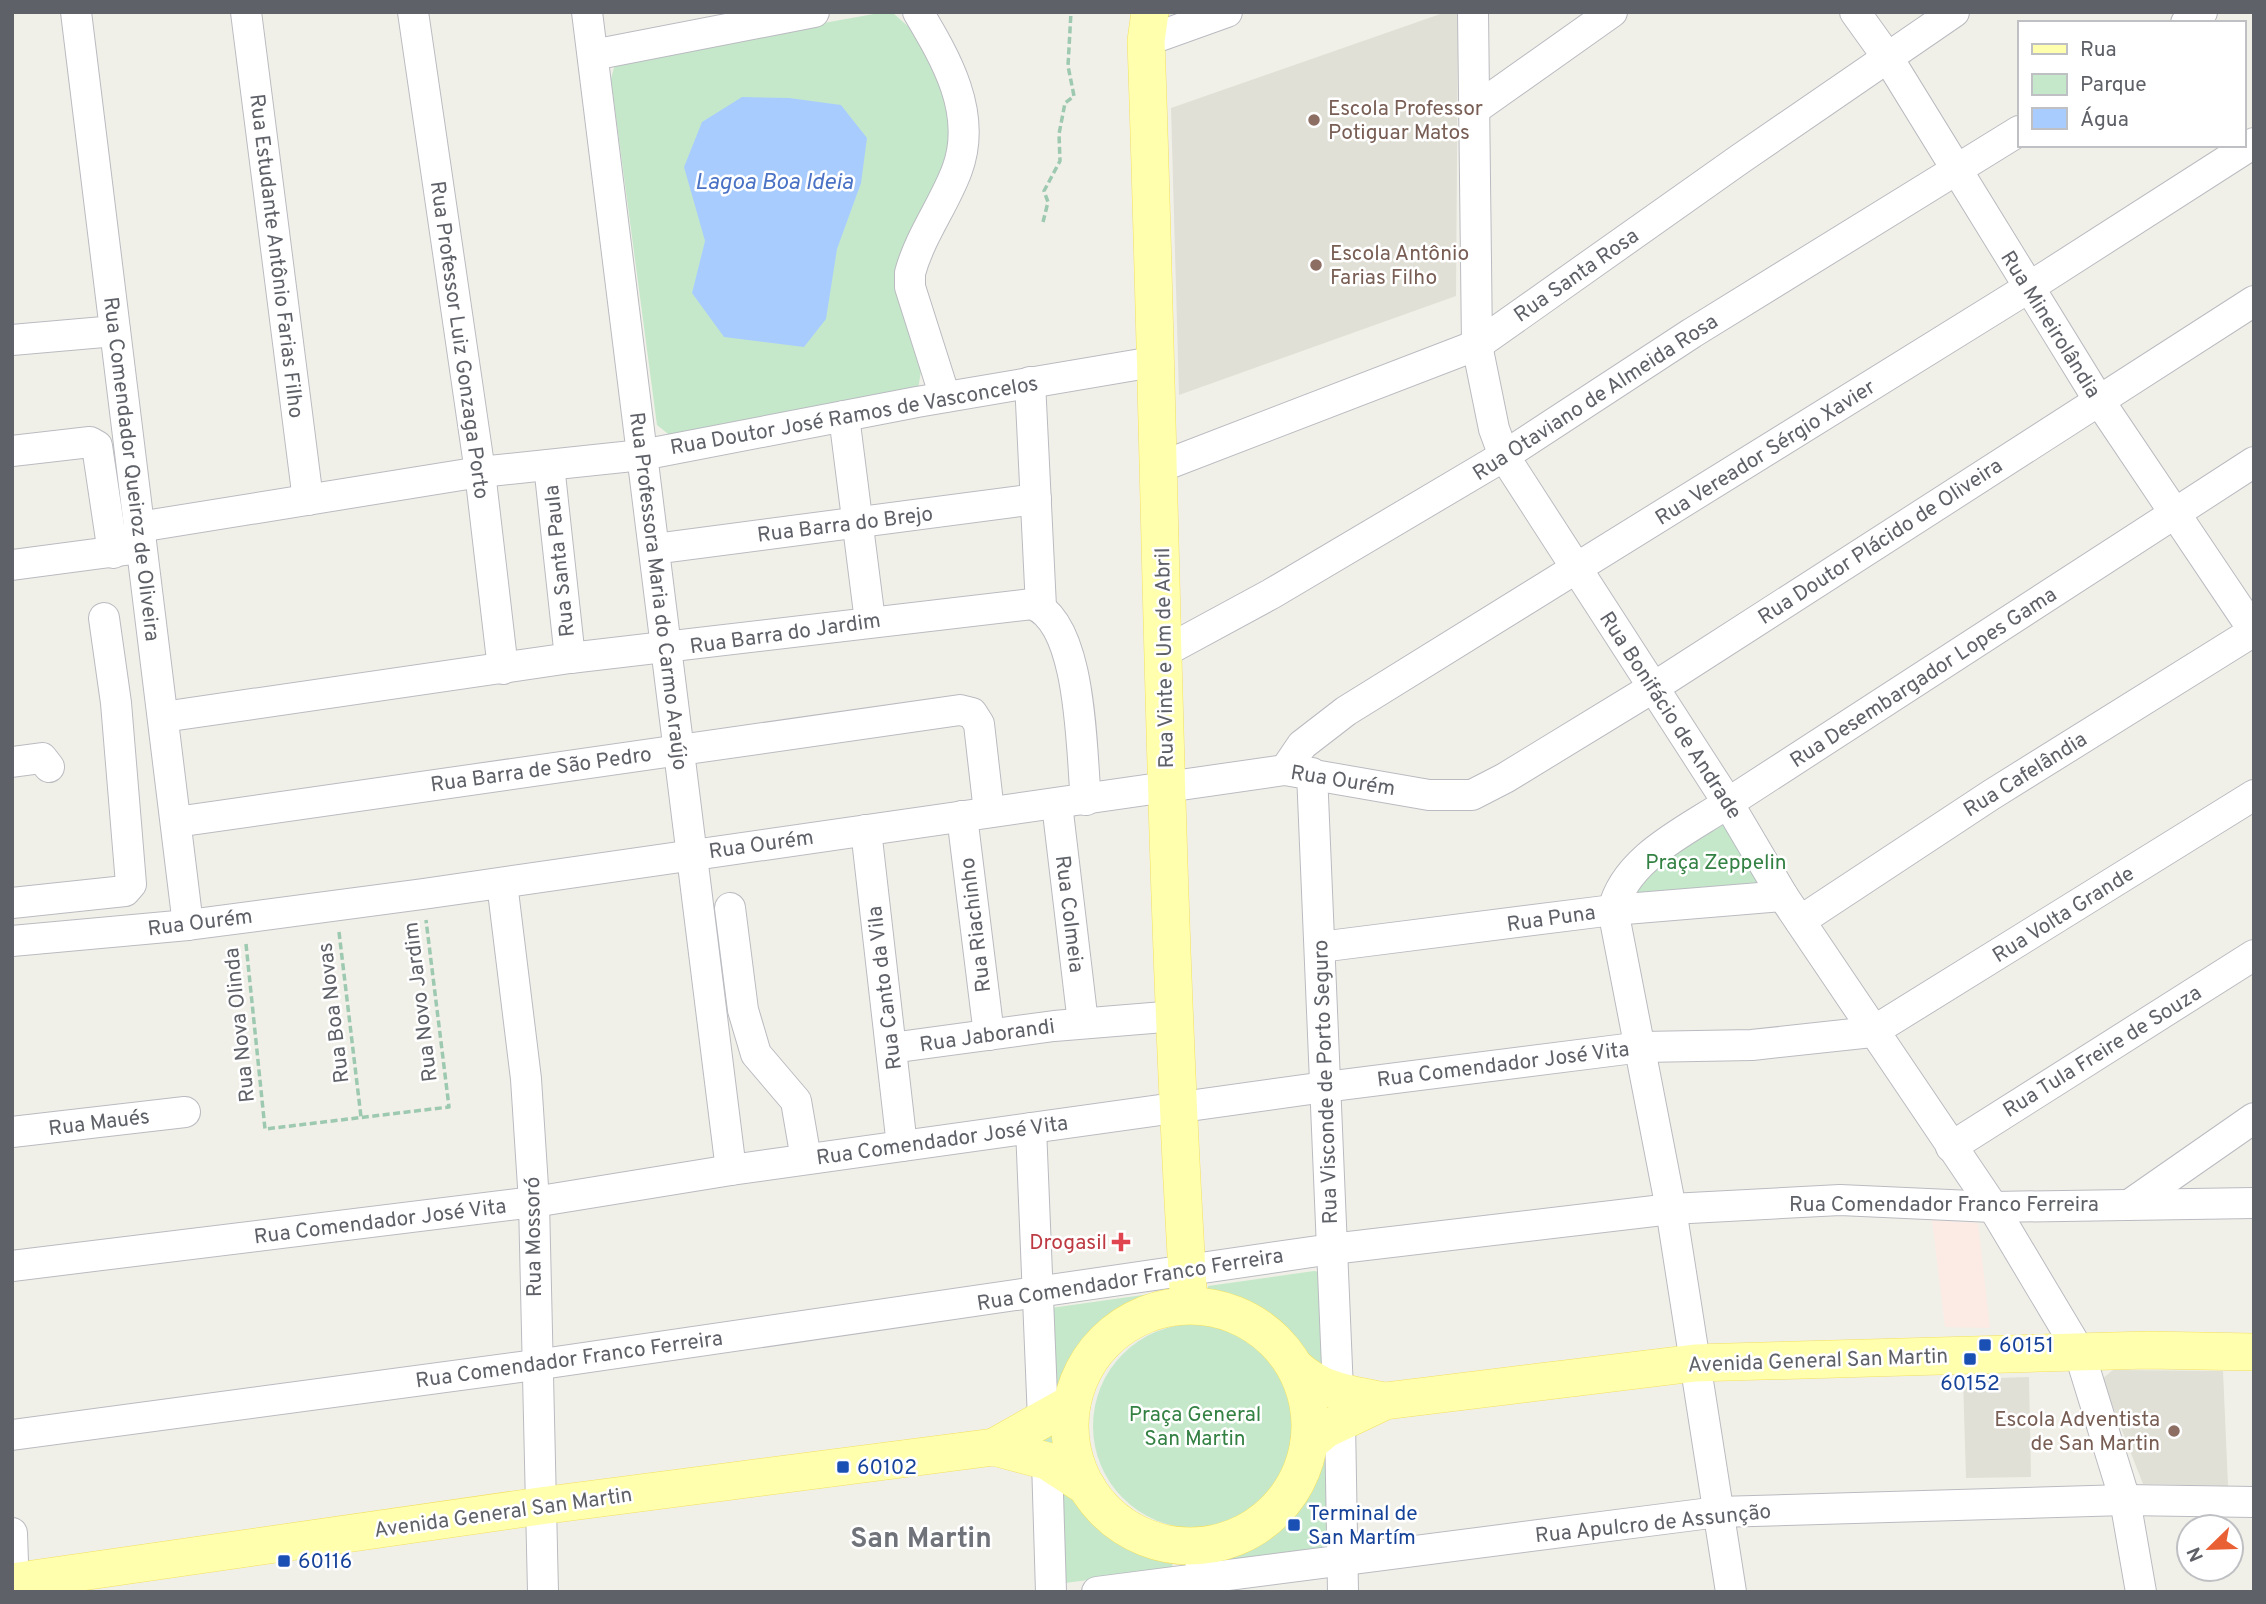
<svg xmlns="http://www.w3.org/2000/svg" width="2266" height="1604" viewBox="0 0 2266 1604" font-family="Overpass,sans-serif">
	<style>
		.education { fill: #e1e0d6 }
		.medical { fill: #fcebe5 }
		.green { fill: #c5e8ca }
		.water { fill: #a9ccff }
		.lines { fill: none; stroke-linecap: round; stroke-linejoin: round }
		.minor-casing { stroke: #babbc1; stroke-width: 32 }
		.major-casing { stroke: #f2e060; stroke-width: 38 }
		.path { stroke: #9ec9b1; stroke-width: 3.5; stroke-dasharray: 7 3.5; stroke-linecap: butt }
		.minor { stroke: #fff; stroke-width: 30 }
		.major { stroke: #ffffae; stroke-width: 37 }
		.education-dot { fill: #8d6e63; stroke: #fff; stroke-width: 2.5 }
		.health-dot { fill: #e0444e; stroke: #fff; stroke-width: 2.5 }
		.transit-dot { fill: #1a4fb4; stroke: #fff; stroke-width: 2.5 }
		.labels { text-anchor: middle; stroke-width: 5; stroke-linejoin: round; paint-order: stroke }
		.education-label { font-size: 21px; fill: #785e54; stroke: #fff; text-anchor: start }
		.street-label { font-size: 21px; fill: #5f6168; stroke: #fff }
		.park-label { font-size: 21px; fill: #348144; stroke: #fff }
		.health-label { font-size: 21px; fill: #be3a42; stroke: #fff; text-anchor: end }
		.transit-label { font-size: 21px; fill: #164399; stroke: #fff; text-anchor: start }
		.water-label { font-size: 23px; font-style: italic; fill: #4a72c5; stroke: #fff }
		.district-label { font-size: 28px; font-weight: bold; fill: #70737a; stroke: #fff }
	</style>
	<rect width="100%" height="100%" fill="#f1f0e8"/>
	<g class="education">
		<path d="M1446 12H1458L1456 296 1179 395 1171 108Z"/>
		<path d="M2113 1370 2223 1371 2228 1486 2143 1484 2102 1379Z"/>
		<path d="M2029 1377 2031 1477 1966 1478 1963 1379Z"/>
	</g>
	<path class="medical" d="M1932 1220 1978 1223 1990 1328 1945 1327Z"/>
	<g class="green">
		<path d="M885 12 893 13 910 28 934 59 956 134 912 251 924 352 918 390 672 437 657 425 611 79 616 60Z"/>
		<path d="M1725 824 1765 887 1631 893 1665 859Z"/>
		<path d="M1314 1271 1320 1272 1326 1370C1303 1355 1290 1333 1268 1317 1249 1304 1226 1302 1206 1293L1208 1286Z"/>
		<path d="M1164 1292V1297C1105 1318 1083 1346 1061 1403L1056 1408 1051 1308Z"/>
		<circle cx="1195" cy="1426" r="102"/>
		<path d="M1062 1430 1067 1454 1031 1444Z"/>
		<path d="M1327 1444 1330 1549 1220 1562 1222 1555C1283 1536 1306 1500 1327 1444Z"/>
		<path d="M1060 1483H1070L1119 1535 1145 1550 1173 1559 1172 1569 1065 1583Z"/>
	</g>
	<path class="water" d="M742 97 789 98 841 105 867 138 861 183 837 249 826 319 804 347 724 337 692 293 705 241 684 167 702 122Z"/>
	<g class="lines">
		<defs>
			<g id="minor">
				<path d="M76 12 188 925"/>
				<path d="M246 12 308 500"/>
				<path d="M413 12 480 472 503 669"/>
				<path d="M587 12 731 1170"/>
				<path d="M918 12C946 59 978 113 957 170 944 205 920 236 910 273V287L945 397"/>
				<path d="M1473 12 1477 345 1494 429 1504 456 1728 803 1783 896 1993 1207 2079 1351 2125 1500 2141 1592"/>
				<path d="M2186 23 2202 12"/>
				<path d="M1146 41 1227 12"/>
				<path d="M593 55 814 12"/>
				<path d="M1475 109 1612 12"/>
				<path d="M12 340 115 331"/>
				<path d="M1030 382 1041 607"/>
				<path d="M844 416 870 621"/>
				<path d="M12 451 90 442 97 446 113 553"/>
				<path d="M549 465 570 658"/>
				<path d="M1160 467 1477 345 1740 159 1954 12"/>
				<path d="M139 527 480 472 642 455 917 402 1153 362"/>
				<path d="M654 549 1036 499"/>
				<path d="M12 565 133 549"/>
				<path d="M1164 652 1271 594 1504 456 1692 333 2019 131"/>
				<path d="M163 717 570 658 1032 604C1083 623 1081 753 1086 800"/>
				<path d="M12 762 42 758 49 767"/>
				<path d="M1285 770 1302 745 1346 711 2028 288 2254 143"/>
				<path d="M1312 773 1338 1391"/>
				<path d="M1057 804 1083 1023"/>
				<path d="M962 816 989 1035"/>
				<path d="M176 822 960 710 972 713 979 724 989 812"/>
				<path d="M866 830 902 1146"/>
				<path d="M502 883 526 1079 534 1202 543 1592"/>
				<path d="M12 903 125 891 131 884 116 703 104 618"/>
				<path d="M730 908 743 1010 756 1054 796 1101 806 1159"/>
				<path d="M1800 921 1991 795 2254 631 2098 399 1888 58 1855 12"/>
				<path d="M12 941 188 925 423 894 1285 770 1429 795H1472L1505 778 1654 687 2254 301"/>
				<path d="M1320 947 1613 910 1783 896"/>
				<path d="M891 1048 1054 1026 1176 1016"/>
				<path d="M1031 1128 1043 1420"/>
				<path d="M12 1132 185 1112"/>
				<path d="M1951 1147 2254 955"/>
				<path d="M2129 1205 2254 1118"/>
				<path d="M12 1266 534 1202 731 1170 1325 1087 1642 1047 1752 1045 1872 1032 2254 795"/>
				<path d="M1340 1422 1343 1592"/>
				<path d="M12 1435 535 1365 1332 1249 1671 1209 1840 1200 1993 1207 2254 1203"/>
				<path d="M1047 1461 1051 1592"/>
				<path d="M12 1533 14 1592"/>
				<path d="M1200 1546 1202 1592"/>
				<path d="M1097 1592 1718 1512 2125 1500 2254 1502"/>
				<path d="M1731 1592 1671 1209 1613 910C1625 858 1686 831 1728 803L2254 462"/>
			</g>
			<g id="major">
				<path d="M1150 12 1146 41C1161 462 1163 884 1189 1305"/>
				<circle cx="1190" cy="1426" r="120"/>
				<path d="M1295 1367C1320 1391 1352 1395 1385 1401"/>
				<path d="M1309 1443 1326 1429 1385 1401 1695 1363 2148 1350 2254 1352"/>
				<path d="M994 1447 1072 1403"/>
				<path d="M12 1582 540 1506 994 1447 1047 1461 1087 1487"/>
			</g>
		</defs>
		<use href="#minor" class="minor-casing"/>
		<use href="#major" class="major-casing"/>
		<g class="path">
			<path d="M1043 222 1048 202 1044 191 1060 161 1059 134 1065 103 1074 96 1068 66 1071 12"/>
			<path d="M339 932 361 1117"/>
			<path d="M246 944 265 1129 449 1107 426 920"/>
		</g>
		<use href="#minor" class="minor"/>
		<use href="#major" class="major"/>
	</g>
	<g class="education-dot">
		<circle cx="1314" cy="120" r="7"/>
		<circle cx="1316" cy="265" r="7"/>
		<circle cx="2174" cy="1431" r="7"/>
	</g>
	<path class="health-dot" d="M1117.5 1231.5h7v7h7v7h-7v7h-7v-7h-7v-7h7z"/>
	<g class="transit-dot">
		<rect x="1978" y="1338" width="14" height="14" rx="3.5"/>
		<rect x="1963" y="1352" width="14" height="14" rx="3.5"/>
		<rect x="836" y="1460" width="14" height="14" rx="3.5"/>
		<rect x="1287" y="1518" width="14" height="14" rx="3.5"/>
		<rect x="277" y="1554" width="14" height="14" rx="3.5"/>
	</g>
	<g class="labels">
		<g class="education-label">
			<text x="1328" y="115">Escola Professor<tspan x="1328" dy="24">Potiguar Matos</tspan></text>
			<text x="1330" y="260">Escola Antônio<tspan x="1330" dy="24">Farias Filho</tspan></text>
			<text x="2160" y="1426" text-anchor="end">Escola Adventista<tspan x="2160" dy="24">de San Martin</tspan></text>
		</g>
		<g class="street-label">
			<text transform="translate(277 256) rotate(83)" y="7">Rua Estudante Antônio Farias Filho</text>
			<text transform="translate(1576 275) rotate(-35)" y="7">Rua Santa Rosa</text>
			<text transform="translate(2051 324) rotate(58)" y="7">Rua Mineirolândia</text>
			<text transform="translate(460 340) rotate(82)" y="7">Rua Professor Luiz Gonzaga Porto</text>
			<text transform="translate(1595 397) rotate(-33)" y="7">Rua Otaviano de Almeida Rosa</text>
			<text transform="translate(854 415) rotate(-10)" y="7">Rua Doutor José Ramos de Vasconcelos</text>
			<text transform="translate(1765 452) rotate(-32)" y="7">Rua Vereador Sérgio Xavier</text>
			<text transform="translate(132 469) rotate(83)" y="7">Rua Comendador Queiroz de Oliveira</text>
			<text transform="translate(845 524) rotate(-7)" y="7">Rua Barra do Brejo</text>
			<text transform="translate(1880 541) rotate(-33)" y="7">Rua Doutor Plácido de Oliveira</text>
			<text transform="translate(559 561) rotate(-96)" y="7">Rua Santa Paula</text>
			<text transform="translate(659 591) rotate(83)" y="7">Rua Professora Maria do Carmo Araújo</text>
			<text transform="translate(785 633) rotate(-8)" y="7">Rua Barra do Jardim</text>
			<text transform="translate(1164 658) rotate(-91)" y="7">Rua Vinte e Um de Abril</text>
			<text transform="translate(1923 677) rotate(-33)" y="7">Rua Desembargador Lopes Gama</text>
			<text transform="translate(1671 715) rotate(57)" y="7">Rua Bonifácio de Andrade</text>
			<text transform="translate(541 769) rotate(-8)" y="7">Rua Barra de São Pedro</text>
			<text transform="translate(2025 774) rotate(-32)" y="7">Rua Cafelândia</text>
			<text transform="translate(1343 780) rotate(9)" y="7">Rua Ourém</text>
			<text transform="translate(761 844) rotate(-8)" y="7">Rua Ourém</text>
			<text transform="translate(1070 914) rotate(83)" y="7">Rua Colmeia</text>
			<text transform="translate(2063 914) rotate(-32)" y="7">Rua Volta Grande</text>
			<text transform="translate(1551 918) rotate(-8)" y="7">Rua Puna</text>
			<text transform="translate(200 922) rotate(-7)" y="7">Rua Ourém</text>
			<text transform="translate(975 925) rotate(-97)" y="7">Rua Riachinho</text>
			<text transform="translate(884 988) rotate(-97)" y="7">Rua Canto da Vila</text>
			<text transform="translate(420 1002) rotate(-97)" y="7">Rua Novo Jardim</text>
			<text transform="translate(333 1013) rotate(-97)" y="7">Rua Boa Novas</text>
			<text transform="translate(239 1025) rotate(-96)" y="7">Rua Nova Olinda</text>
			<text transform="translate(987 1035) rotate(-8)" y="7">Rua Jaborandi</text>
			<text transform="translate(2102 1051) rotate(-32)" y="7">Rua Tula Freire de Souza</text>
			<text transform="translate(1503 1064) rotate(-7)" y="7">Rua Comendador José Vita</text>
			<text transform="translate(1325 1082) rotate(-92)" y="7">Rua Visconde de Porto Seguro</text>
			<text transform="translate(99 1122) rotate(-7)" y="7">Rua Maués</text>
			<text transform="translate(942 1140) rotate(-8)" y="7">Rua Comendador José Vita</text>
			<text x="1944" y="1211">Rua Comendador Franco Ferreira</text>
			<text transform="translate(380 1221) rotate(-7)" y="7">Rua Comendador José Vita</text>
			<text transform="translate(533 1237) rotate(-91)" y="7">Rua Mossoró</text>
			<text transform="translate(1130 1279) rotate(-9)" y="7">Rua Comendador Franco Ferreira</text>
			<text transform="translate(569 1359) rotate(-8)" y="7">Rua Comendador Franco Ferreira</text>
			<text transform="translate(1818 1360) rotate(-2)" y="7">Avenida General San Martin</text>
			<text transform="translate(503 1512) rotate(-8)" y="7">Avenida General San Martin</text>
			<text transform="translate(1653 1523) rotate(-6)" y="7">Rua Apulcro de Assunção</text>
		</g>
		<g class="park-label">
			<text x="1716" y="869">Praça Zeppelin</text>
			<text x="1195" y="1421">Praça General<tspan x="1195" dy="24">San Martin</tspan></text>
		</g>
		<g class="health-label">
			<text x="1107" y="1249">Drogasil</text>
		</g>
		<g class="transit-label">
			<text x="1999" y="1352">60151</text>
			<text x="1970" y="1390" text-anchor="middle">60152</text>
			<text x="857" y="1474">60102</text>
			<text x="1308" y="1520">Terminal de<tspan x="1308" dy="24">San Martím</tspan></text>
			<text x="298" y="1568">60116</text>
		</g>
		<g class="water-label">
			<text x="774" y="189">Lagoa Boa Ideia</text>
		</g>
		<g class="district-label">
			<text x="921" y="1547">San Martin</text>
		</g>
	</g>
	<rect width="2266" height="1604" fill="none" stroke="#5f6168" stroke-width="28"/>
	<rect x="2018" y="21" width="228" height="126" fill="#ffffff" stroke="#bfc0c3" stroke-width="2"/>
	<rect x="2032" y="44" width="35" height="10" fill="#ffffae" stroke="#bfc0c3" stroke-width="2"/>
	<text x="2080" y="56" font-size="21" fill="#5f6168">Rua</text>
	<rect x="2032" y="74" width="35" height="21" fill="#c5e8ca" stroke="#bfc0c3" stroke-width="2"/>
	<text x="2080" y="91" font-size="21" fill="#5f6168">Parque</text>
	<rect x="2032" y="108" width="35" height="21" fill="#a9ccff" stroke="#bfc0c3" stroke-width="2"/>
	<text x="2080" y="126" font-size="21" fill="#5f6168">Água</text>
	<g transform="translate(2210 1548) rotate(247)"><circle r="33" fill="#ffffff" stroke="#bfc0c3" stroke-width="2"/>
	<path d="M0-5L12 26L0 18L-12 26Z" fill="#ea6035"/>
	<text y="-10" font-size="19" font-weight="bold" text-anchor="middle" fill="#5f6168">N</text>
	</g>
</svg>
